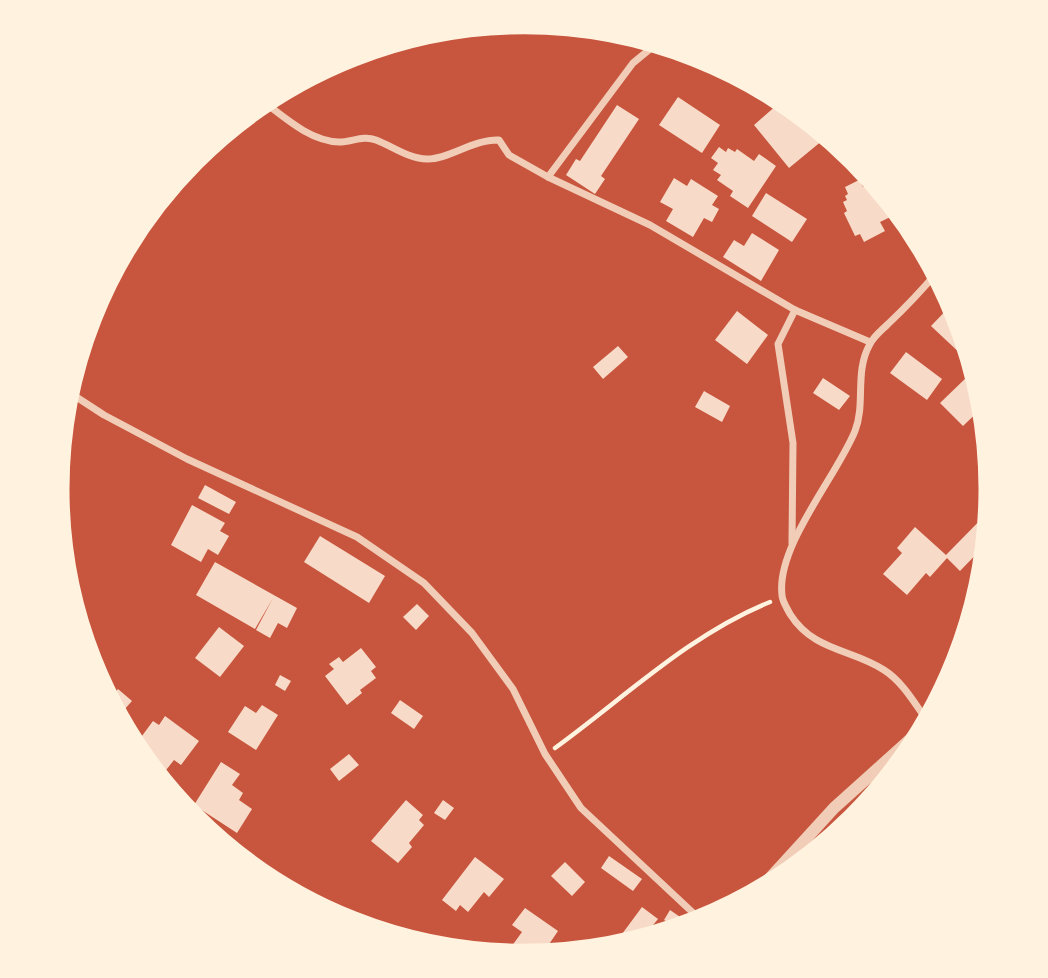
<svg xmlns="http://www.w3.org/2000/svg" width="1048" height="978" viewBox="0 0 1048 978" font-family="'Space Grotesk',sans-serif">
	<style>
		.building { fill: #f7dbc8 }
		.lines { fill: none; stroke-linecap: round; stroke-linejoin: round }
		.path { stroke: #fff3e0; stroke-width: 4.5 }
		.minor { stroke: #f1ccb7; stroke-width: 7 }
		.tertiary { stroke: #f1ccb7; stroke-width: 12 }
		.rim { fill: none; stroke: #fff3e0; stroke-width: 9 }
	</style>
	<rect width="100%" height="100%" fill="#c8553d"/>
	<g class="building">
		<path d="M678 97 720 125 702 153 659 125Z"/>
		<path d="M786 97 818 123 813 128 823 140 789 168 754 125Z"/>
		<path d="M617 105 639 119 601 176 605 179 595 194 566 175 576 159 580 161Z"/>
		<path d="M719 147 726 152 728 148 735 152 737 149 754 161 759 154 776 166 748 208 730 196 733 191 717 180 721 175 713 170 718 163 711 158Z"/>
		<path d="M674 178 687 186 691 179 718 196 712 205 719 209 712 222 704 218 693 237 666 221 673 209 660 202Z"/>
		<path d="M859 180 863 187 874 182 877 188 882 186 903 211 880 222 885 231 864 242 860 234 855 236 844 213 847 211 843 202 847 200 845 196 848 194 845 187Z"/>
		<path d="M766 193 807 219 792 242 752 216Z"/>
		<path d="M752 233 779 250 761 281 723 257 734 240 744 246Z"/>
		<path d="M955 301 972 349 964 357 931 326Z"/>
		<path d="M737 311 768 335 747 364 715 340Z"/>
		<path d="M618 346 628 357 603 379 593 367Z"/>
		<path d="M906 352 942 379 927 400 890 373Z"/>
		<path d="M969 375 984 390 987 403 963 426 940 403Z"/>
		<path d="M823 378 850 396 839 410 813 393Z"/>
		<path d="M704 391 730 406 722 422 695 407Z"/>
		<path d="M205 485 236 502 229 514 198 498Z"/>
		<path d="M192 505 225 523 220 531 229 536 218 555 208 549 201 562 171 545Z"/>
		<path d="M994 506 990 540 960 571 947 558 930 577 926 573 907 595 883 574 902 553 897 548 915 527 946 555Z"/>
		<path d="M320 536 385 576 369 603 304 562Z"/>
		<path d="M215 562 297 608 287 628 278 623 270 638 256 630 273 598 255 629 196 595Z"/>
		<path d="M417 604 429 616 416 630 403 617Z"/>
		<path d="M219 627 244 646 220 677 195 658Z"/>
		<path d="M361 648 376 667 371 671 376 678 360 690 362 693 347 705 325 676 334 669 329 664 339 657 343 662Z"/>
		<path d="M97 671 111 683 101 694 92 676Z"/>
		<path d="M280 675 291 681 285 691 275 685Z"/>
		<path d="M118 689 132 701 115 720 106 703Z"/>
		<path d="M400 700 423 716 414 729 391 713Z"/>
		<path d="M262 705 278 715 256 750 228 732 245 706 256 713Z"/>
		<path d="M165 716 199 741 181 765 174 760 159 779 136 755 144 744 139 740 153 721 159 725Z"/>
		<path d="M349 754 359 765 339 781 330 769Z"/>
		<path d="M221 762 240 774 232 785 243 793 239 800 252 809 237 833 194 805Z"/>
		<path d="M406 800 423 815 419 820 424 825 409 843 412 847 398 863 371 841Z"/>
		<path d="M443 800 454 808 445 820 434 813Z"/>
		<path d="M609 856 642 879 633 891 601 868Z"/>
		<path d="M475 857 504 879 489 897 484 892 468 912 460 905 456 911 442 900Z"/>
		<path d="M565 862 585 882 572 896 551 876Z"/>
		<path d="M642 907 658 919 637 945 622 934Z"/>
		<path d="M525 908 558 931 539 959 503 958 522 932 512 925Z"/>
		<path d="M670 910 686 921 681 930 664 920Z"/>
	</g>
	<g class="lines">
		<path class="path" d="M555 748C624 698 690 634 770 602"/>
		<g class="minor">
			<path d="M260 99C283 116 309 141 339 142 352 142 363 135 376 140 392 146 409 159 427 159 447 160 474 139 499 140L509 155 548 177 650 225 795 310 870 342"/>
			<path d="M548 177 633 63 661 40"/>
			<path d="M64 389 104 415 187 459 357 537 424 583 472 633 513 689 545 754 581 808 705 924"/>
			<path d="M792 543 793 443 778 344 795 310"/>
			<path d="M928 722C915 704 903 682 884 670 852 649 813 651 790 614 787 608 782 601 782 595 776 546 837 476 855 431 866 403 854 372 870 344 874 336 882 330 888 324 906 307 923 289 939 270"/>
		</g>
		<path class="tertiary" d="M750 900 834 808 934 718"/>
	</g>
	<path d="M0 0H1048V978H0ZM65 489a459 459 0 1 1 918 0a459 459 0 1 1-918 0Z" fill="#fff3e0" fill-rule="evenodd"/>
	<path class="rim" d="M65 489a459 459 0 1 1 918 0a459 459 0 1 1-918 0Z"/>
</svg>
